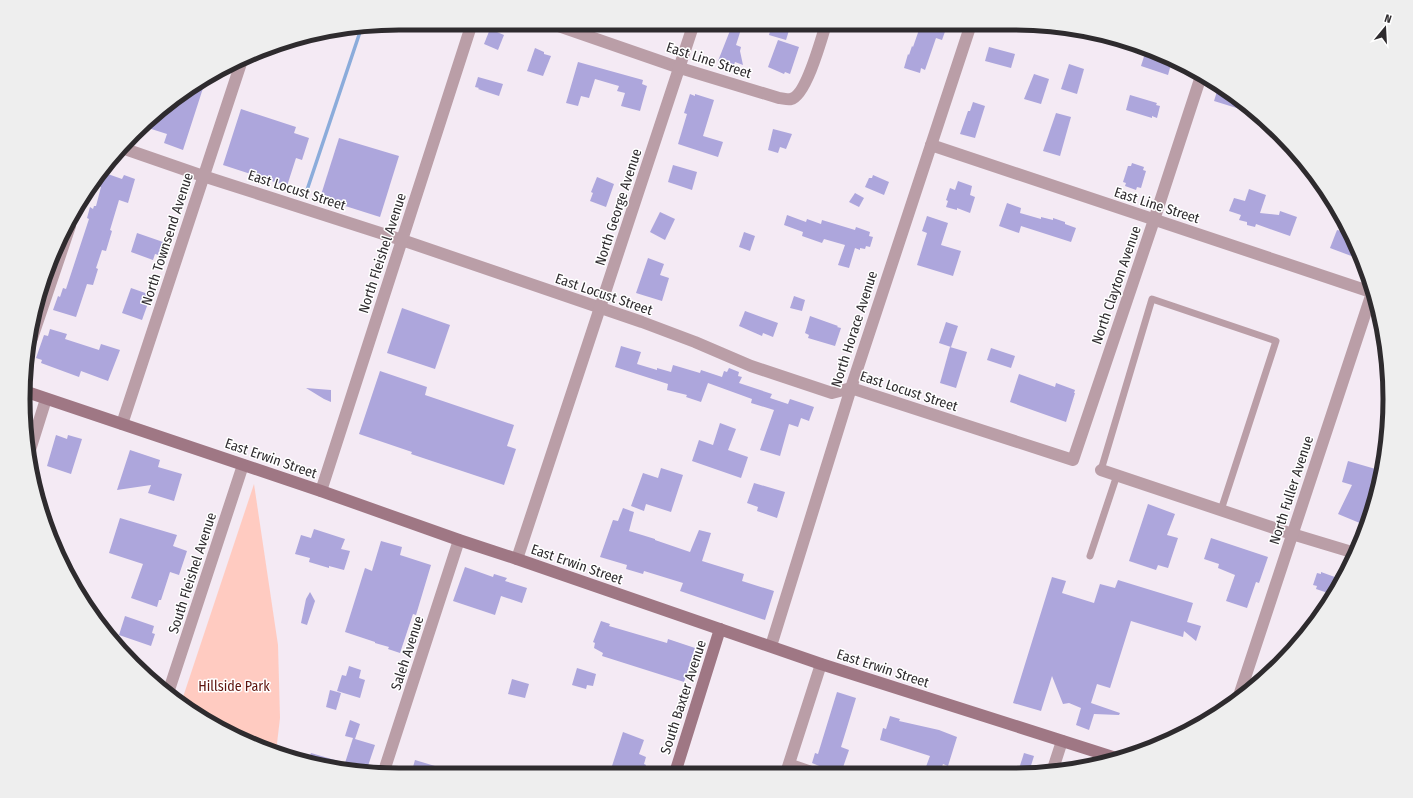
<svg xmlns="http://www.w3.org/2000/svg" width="1413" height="798" viewBox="0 0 1413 798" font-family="'Fira Sans Condensed',sans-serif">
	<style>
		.green { fill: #ffcbc1 }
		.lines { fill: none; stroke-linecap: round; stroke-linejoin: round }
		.stream { stroke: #8bacdb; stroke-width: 3.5 }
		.building { fill: #ada6dc }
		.lane { stroke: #ba9ea7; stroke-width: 7 }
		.street { stroke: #ba9ea7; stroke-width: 12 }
		.secondary { stroke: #9f7784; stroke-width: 12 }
		.labels { text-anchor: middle; stroke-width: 3; stroke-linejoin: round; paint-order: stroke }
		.street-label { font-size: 14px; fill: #2e2b2e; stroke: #fff }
		.park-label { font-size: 14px; fill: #5e140d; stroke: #fff }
		.rim { fill: none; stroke: #2e2b2e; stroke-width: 5 }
	</style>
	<rect width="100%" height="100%" fill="#f4eaf4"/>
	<path class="green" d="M254 484 278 645 280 718 276 752 211 725 182 700Z"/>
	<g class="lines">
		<path class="stream" d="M306 193 361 29"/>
	</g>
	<g class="building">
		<path d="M733 23H743L736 45 741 47 740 51 743 65 735 62 733 68 718 61Z"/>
		<path d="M772 24H778L790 27 786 40 769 35Z"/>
		<path d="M921 24H940L947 26 942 40 936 38 925 70 921 68 920 73 904 68 908 54 909 55 912 46 913 47Z"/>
		<path d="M490 29 504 35 498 50 484 44Z"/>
		<path d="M778 40 799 47 790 74 785 72 784 74 768 67Z"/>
		<path d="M989 47 1015 54 1011 68 985 61Z"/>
		<path d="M535 48 544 52V54L551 56 543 76 527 71Z"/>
		<path d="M1146 50 1172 61 1168 75 1141 66Z"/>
		<path d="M578 62 643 80 642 84 647 86 640 111 621 106 625 93 617 91 619 86 595 79 589 98 581 96 578 106 566 103Z"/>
		<path d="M1069 64 1084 69 1077 94 1061 89Z"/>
		<path d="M1034 74 1049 79 1041 104 1024 99Z"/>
		<path d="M478 77 503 84 499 96 478 89 479 88 475 87Z"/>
		<path d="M205 82 183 150 164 143 167 134 145 127 170 101Z"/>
		<path d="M1218 88 1224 89 1256 112V114L1214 101Z"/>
		<path d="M690 94 695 96V94L714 100 703 136 723 142 718 157 678 144 687 114 684 113Z"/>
		<path d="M1130 95 1157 103 1156 105 1160 106 1157 118 1152 116V118L1126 110Z"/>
		<path d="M973 102 985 106 975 138 960 134 968 111H970Z"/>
		<path d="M241 109 296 127 294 133 309 138 302 160 296 158 287 186 223 165Z"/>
		<path d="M1056 113 1071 117 1060 156 1043 151Z"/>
		<path d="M773 129 792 134 786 149 780 147 778 153 768 150Z"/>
		<path d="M339 138 399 156 380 217 320 198Z"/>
		<path d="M1132 163 1144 167 1143 170 1146 171 1141 188 1137 187 1136 190 1125 186 1126 183 1123 182 1128 166H1131Z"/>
		<path d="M673 165 697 172 692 190 668 182Z"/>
		<path d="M105 173 122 179 124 175 135 179 128 203 119 200 110 230 112 231 106 251 102 250 96 268 98 269 93 285 87 284 76 317 53 310 58 296 60 297 63 288 66 289 89 219 87 218 90 207 93 209 94 206H96L101 187 97 186 100 175H104Z"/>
		<path d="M873 175 889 182 884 195 865 187 869 178H872Z"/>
		<path d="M597 177 614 184 606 207 590 201 593 193 591 192Z"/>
		<path d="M958 181 972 186 970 195 975 197 970 213 957 208V210L946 207 948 201 946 200 950 188 955 190Z"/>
		<path d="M1249 189 1266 195 1260 213 1279 215 1280 211 1297 217 1290 236 1256 224 1255 227 1247 225V222L1239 220 1241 215 1229 211 1234 198 1245 201Z"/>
		<path d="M855 193 864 198 859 207 849 202Z"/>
		<path d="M1007 203 1021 208 1020 213 1041 219V217L1053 220V218L1065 222V224L1076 228 1071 242 1021 226 1019 233 999 226Z"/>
		<path d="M660 212 675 219 665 240 650 232Z"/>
		<path d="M787 215 806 222 807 219 821 224 822 220 855 230 856 227 870 232 869 236 873 237 870 247 866 246 865 249 860 248V250L855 248 849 268 838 265 845 245 824 239 822 243 802 236 803 232 784 225Z"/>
		<path d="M927 216 948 223 941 245 961 251 953 276 917 265 927 233 922 231Z"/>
		<path d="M1337 230 1352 234 1357 248 1354 257 1330 248Z"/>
		<path d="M744 232 755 236 750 251 739 247Z"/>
		<path d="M137 233 166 243 162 256 155 254 153 260 131 252Z"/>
		<path d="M648 258 664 264 660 275 669 278 662 301 636 293Z"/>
		<path d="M131 288 151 295 142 320 122 313Z"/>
		<path d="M794 296 805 300 802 311 790 308Z"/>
		<path d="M402 308 450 325 435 369 387 353Z"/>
		<path d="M745 311 778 323 773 337 763 333 762 336 739 326Z"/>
		<path d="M810 316 838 326 837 327 841 328 835 346 808 338 809 335 805 333Z"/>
		<path d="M946 322 958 326 951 347 939 343Z"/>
		<path d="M50 329 67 334 65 339 99 350 101 344 120 350 108 381 81 371 79 377 41 363 42 360 36 358 44 335 48 336Z"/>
		<path d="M621 346 641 352 637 364 657 370V368L671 372 673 365 700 373 701 370 722 377 724 371 727 372 729 368 739 372 738 376 742 377 739 383 772 394 770 398 788 404 790 399 814 407 810 418 809 421 801 418 798 427 789 424 780 456 760 450 774 410 751 403 752 399 708 383 701 402 686 397 687 395 667 390 668 384 615 367Z"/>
		<path d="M950 347 967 352 956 388 940 383Z"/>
		<path d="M991 348 1015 356 1011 368 987 360Z"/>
		<path d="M380 371 427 387 425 395 514 425 507 446 516 449 504 485 411 454 412 452 359 434Z"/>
		<path d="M1019 374 1055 387 1056 383 1075 390 1074 393H1075L1066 422 1010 402Z"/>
		<path d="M306 388 331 390V402L324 399Z"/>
		<path d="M720 423 736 429 728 450 748 457 741 478 692 461 699 440 713 445Z"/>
		<path d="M56 435 67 439 68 435 82 439 71 474 47 466Z"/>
		<path d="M130 450 160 460 158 467 182 474 174 501 148 493 151 485 117 490Z"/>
		<path d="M1348 461 1379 470 1367 506 1373 508 1367 526 1338 514 1352 485 1342 482Z"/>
		<path d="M661 468 683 475 671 512 646 504 644 511 631 506 643 473 658 478Z"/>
		<path d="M754 483 785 492 777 518 757 511 758 507 747 503Z"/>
		<path d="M1148 504 1175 514 1167 535 1178 538 1168 568 1158 565 1156 570 1129 561Z"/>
		<path d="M623 508 634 512 629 531 655 539V540L690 552 699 530 711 533 702 561 744 574 742 581 774 591 765 620 680 591 683 583 644 571 643 574 626 569 627 565 600 557 613 520 618 521Z"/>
		<path d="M120 518 177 535 173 546 187 551 179 575 170 572 161 600H159L157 607 131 598 143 564 109 553Z"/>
		<path d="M314 529 345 539 341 549 350 551 344 570 329 566V568L309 562 310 558 295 554 301 535 311 538Z"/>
		<path d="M1211 538 1268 557 1259 583 1256 582 1247 608 1226 601 1235 575 1218 568 1219 564 1204 559Z"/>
		<path d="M381 541 402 547 400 555 431 565 416 615 413 614 400 653 388 649 389 647 375 643V642L345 632 365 568 372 571Z"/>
		<path d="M465 567 493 577 494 574 507 578 505 581 527 588 522 603 501 596 495 615 453 601Z"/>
		<path d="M1321 572 1343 580 1334 595 1316 589 1317 586 1313 585 1317 573 1321 574Z"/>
		<path d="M1052 577 1066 581 1062 593 1094 603 1100 584 1115 588 1118 580 1193 603 1187 622 1201 626 1196 641 1184 631 1183 637 1131 621 1110 688 1097 684 1091 703 1120 713 1119 715 1094 714 1089 730 1076 725 1081 708 1069 703 1063 704 1052 676 1041 711 1013 703Z"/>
		<path d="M310 592 315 601 307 625 301 623 306 599Z"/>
		<path d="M125 616 154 626 152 633 155 634 151 646 119 635Z"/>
		<path d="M601 621 610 624 609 626 667 643 668 639 695 648 684 682 602 656 603 653 594 648 595 643 593 642Z"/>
		<path d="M349 666 361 670 359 678 365 680 360 698 337 691 342 675 346 676Z"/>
		<path d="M577 668 596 674 593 686 587 685 586 689 572 685Z"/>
		<path d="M512 679 529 684 525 698 508 694Z"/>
		<path d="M330 690 341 693 336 710 326 707Z"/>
		<path d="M837 692 856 698 841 747 849 750 841 773 824 768 812 763 815 753 818 754Z"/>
		<path d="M890 716 900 719 899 721 939 730 957 737 948 766 943 764 940 772H924L930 756 880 740 883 728 886 729Z"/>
		<path d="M350 720 360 724 355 739 375 745 367 769 364 768 363 772 307 763 311 753 345 763 353 738 345 736Z"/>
		<path d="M623 732 644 740 639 754 646 757 644 764 646 765 643 773H631L612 766Z"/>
		<path d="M1024 753 1034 756 1029 772H1018Z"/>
		<path d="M415 760 435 766 432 774H411Z"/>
	</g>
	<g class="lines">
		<g class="lane">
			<path d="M1101 470 1152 299 1276 341 1221 510"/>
			<path d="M1090 556 1117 475"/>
			<path d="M790 762 822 773"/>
		</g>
		<g class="street">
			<path d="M550 23 680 68 779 98C782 98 788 100 791 99 806 96 822 37 826 24"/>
			<path d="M931 145 1374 293"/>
			<path d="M125 149 203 176 402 240 642 322 695 342 751 366 832 393 851 388 1073 460 1154 220 1202 73"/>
			<path d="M32 338 70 226"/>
			<path d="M122 424 241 63"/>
			<path d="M30 450 46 399"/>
			<path d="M1101 470 1292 534 1355 553"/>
			<path d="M321 491 472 23"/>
			<path d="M517 559 694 23"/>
			<path d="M771 646 851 388 971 24"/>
			<path d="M169 690 243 465"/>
			<path d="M1238 699 1373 290"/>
			<path d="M1052 772 1062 741"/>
			<path d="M786 773 821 664"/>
			<path d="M383 774 459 540"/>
		</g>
		<g class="secondary">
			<path d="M27 392 321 491 459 540 517 559 821 664 1119 759"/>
			<path d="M675 773 720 629"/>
		</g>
	</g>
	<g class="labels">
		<g class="street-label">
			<text transform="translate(709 60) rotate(18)" y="5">East Line Street</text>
			<text transform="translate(297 190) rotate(18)" y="5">East Locust Street</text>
			<text transform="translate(1157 205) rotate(18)" y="5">East Line Street</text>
			<text transform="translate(618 207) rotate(-72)" y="5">North George Avenue</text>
			<text transform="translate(167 239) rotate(-72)" y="5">North Townsend Avenue</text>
			<text transform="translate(382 253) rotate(-72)" y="5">North Fleishel Avenue</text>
			<text transform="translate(1116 285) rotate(-71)" y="5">North Clayton Avenue</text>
			<text transform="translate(604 294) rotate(19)" y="5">East Locust Street</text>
			<text transform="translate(854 329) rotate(-72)" y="5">North Horace Avenue</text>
			<text transform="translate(909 391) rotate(18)" y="5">East Locust Street</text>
			<text transform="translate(271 458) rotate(19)" y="5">East Erwin Street</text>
			<text transform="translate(1291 490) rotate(-72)" y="5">North Fuller Avenue</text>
			<text transform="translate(577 564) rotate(19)" y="5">East Erwin Street</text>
			<text transform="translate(192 573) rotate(-72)" y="5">South Fleishel Avenue</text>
			<text transform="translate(407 653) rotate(-72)" y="5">Saleh Avenue</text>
			<text transform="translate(883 668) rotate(18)" y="5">East Erwin Street</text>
			<text transform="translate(683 697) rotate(-72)" y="5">South Baxter Avenue</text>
		</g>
		<g class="park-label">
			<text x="234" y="691">Hillside Park</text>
		</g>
	</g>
	<path d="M0 0H1413V798H0ZM399 30H1014A369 369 0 0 1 1383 399V399A369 369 0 0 1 1014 768H399A369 369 0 0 1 30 399V399A369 369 0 0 1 399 30Z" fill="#eee" fill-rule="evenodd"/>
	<path class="rim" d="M399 30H1014A369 369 0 0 1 1383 399V399A369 369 0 0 1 1014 768H399A369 369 0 0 1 30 399V399A369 369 0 0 1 399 30Z"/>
	<g transform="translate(1385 28) rotate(18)" stroke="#ffffff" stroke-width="3" paint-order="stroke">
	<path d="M0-3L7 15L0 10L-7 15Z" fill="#2e2b2e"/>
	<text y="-6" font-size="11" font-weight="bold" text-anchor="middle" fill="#2e2b2e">N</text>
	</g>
</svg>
